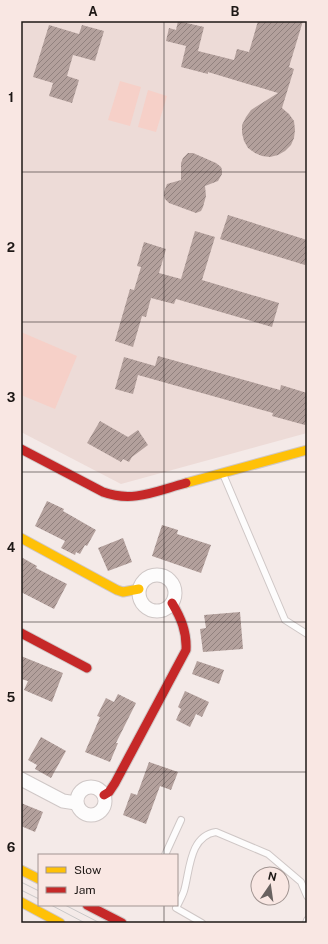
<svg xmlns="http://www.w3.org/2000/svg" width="328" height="944" viewBox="0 0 328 944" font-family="'Public Sans',sans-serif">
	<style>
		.built { fill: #eddbd7 }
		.park { fill: #f6d0c8 }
		.building { fill: url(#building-hatch) }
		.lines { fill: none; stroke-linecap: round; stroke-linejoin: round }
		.lane-casing { stroke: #cfc7c6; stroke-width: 8 }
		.street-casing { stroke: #cfc7c6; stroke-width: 15 }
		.slow-casing { stroke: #cfc7c6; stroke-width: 11 }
		.jam-casing { stroke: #cfc7c6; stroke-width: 11 }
		.lane { stroke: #fdfcfc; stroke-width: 6 }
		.street { stroke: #fdfcfc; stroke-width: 13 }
		.slow { stroke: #ffc107; stroke-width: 9 }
		.jam { stroke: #c62828; stroke-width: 9 }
		.tram { stroke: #cac8c8; stroke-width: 1 }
		.grid { fill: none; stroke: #1e1816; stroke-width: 1; stroke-opacity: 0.55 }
		.neatline { fill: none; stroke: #1e1816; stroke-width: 1.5 }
		.grid-label { font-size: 13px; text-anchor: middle; font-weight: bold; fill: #1e1816 }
	</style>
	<defs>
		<pattern id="building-hatch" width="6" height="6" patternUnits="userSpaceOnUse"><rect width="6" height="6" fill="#b3a09c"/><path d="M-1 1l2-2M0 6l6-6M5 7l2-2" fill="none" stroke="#91817e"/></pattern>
	</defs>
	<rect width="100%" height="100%" fill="#f4eae8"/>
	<path class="built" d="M21 21H307V433L121 484 21 432Z"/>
	<g class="park">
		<path d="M120 81 141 87 130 126 108 120Z"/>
		<path d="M148 90 167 96 156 132 138 127Z"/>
		<path d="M21 332 77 356 55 409 21 395Z"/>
	</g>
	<g class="building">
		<path d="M178 21 204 27 198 51 234 60 237 49 249 52 258 21H303L289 67 294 69 282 108 289 114 294 121 295 130 294 138 291 145 285 151 278 155 270 157 262 156 255 153 248 148 244 141 242 133V125L246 117 251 110 278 93 208 72V74L181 67 186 46 166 41 169 28 176 30Z"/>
		<path d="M49 25 79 34 82 25 104 31 95 61 73 55 67 76 79 80 72 103 49 96 53 83 33 77Z"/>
		<path d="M188 153H193L216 163 221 167 222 170V174L218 181 205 186 206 196 203 207 201 211 196 213 169 203 165 199 164 196V192L167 184 181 180V163L183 158Z"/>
		<path d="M228 215 307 240V258L305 265 220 239Z"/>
		<path d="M195 231 215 237 202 280 279 303 272 327 176 299 174 304 151 298 146 317 142 316 133 347 115 341 130 289 134 290 141 267 137 266 144 242 166 249 159 273 181 279Z"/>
		<path d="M158 356 280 390 281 385 307 393V417L305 425 272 416 273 413 138 375 133 394 115 389 124 357 155 366Z"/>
		<path d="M100 421 128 437 138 430 148 445 132 457 129 462 123 459 121 462 87 443Z"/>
		<path d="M47 501 64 509 63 511 96 530 87 546 85 545 80 554 76 552 75 555 61 548 65 541 35 526Z"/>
		<path d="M162 525 178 530 177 534 211 545 201 573 152 556Z"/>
		<path d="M123 538 132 562 108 571 98 548Z"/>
		<path d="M21 557 37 566 36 568 67 584 54 609 21 592Z"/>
		<path d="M240 612 243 649 203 652 200 629 206 628 204 615Z"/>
		<path d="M21 656 63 673 52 702 24 690 28 681 21 679Z"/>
		<path d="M197 661 224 670 219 684 192 674Z"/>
		<path d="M185 691 209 702 202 717 196 714 190 727 176 720 181 709 178 707Z"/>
		<path d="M118 694 136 703 116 743H118L110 762 85 752 100 717 97 716 106 698 114 702Z"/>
		<path d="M41 737 66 751 51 778 35 769 37 765 28 760Z"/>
		<path d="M149 762 178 772 171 790 160 786 146 824 123 815 131 793 137 795Z"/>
		<path d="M21 803 43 812 35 832 21 826Z"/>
	</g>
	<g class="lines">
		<defs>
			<g id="lane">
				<path d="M223 474 285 620 307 634"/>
				<path d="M165 855 181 820"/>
				<path d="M202 923 176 908C179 902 182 897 184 891 190 871 189 836 216 832L268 854 301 882 307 896"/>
				<path d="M306 923 307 920"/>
			</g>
			<g id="street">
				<circle cx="157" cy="593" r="18"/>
				<path d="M21 779 63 801 76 803"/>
				<circle cx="91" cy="801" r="14"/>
			</g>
			<g id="slow">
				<path d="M186 483 307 450"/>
				<path d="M21 538 117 590 123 592 139 589"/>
				<path d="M21 870 39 879"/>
				<path d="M21 902 60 923"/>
			</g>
			<g id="jam">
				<path d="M21 449 103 492C133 503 156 491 186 483"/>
				<path d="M21 633 87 668"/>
				<path d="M104 795 109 792 115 783 186 650C187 632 181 618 172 603"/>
				<path d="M87 905 122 923"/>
			</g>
		</defs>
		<use href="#lane" class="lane-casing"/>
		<use href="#street" class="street-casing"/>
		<use href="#slow" class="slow-casing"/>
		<use href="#jam" class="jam-casing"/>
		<use href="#lane" class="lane"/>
		<use href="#street" class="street"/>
		<use href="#slow" class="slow"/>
		<use href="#jam" class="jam"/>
		<g class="tram">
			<path d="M21 882 39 891"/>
			<path d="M21 890 39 899"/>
			<path d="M51 905 85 923"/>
			<path d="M65 905 100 923"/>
		</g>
	</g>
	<path class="grid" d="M164 21V855M21 172H307M21 322H307M21 472H307M21 622H307M21 772H307M164 905V923"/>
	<rect width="328" height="944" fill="none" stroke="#f9e7e3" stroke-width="44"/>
	<rect x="38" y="854" width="140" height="52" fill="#f9e7e3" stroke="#a19491"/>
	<rect x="46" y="867" width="20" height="6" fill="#ffc107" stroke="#a19491"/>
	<text x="74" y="874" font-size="12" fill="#1e1816">Slow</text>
	<rect x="46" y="887" width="20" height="6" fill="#c62828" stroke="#a19491"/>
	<text x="74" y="894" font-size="12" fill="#1e1816">Jam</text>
	<g transform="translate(270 886) rotate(13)"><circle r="19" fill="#f9e7e3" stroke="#a19491"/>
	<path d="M0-3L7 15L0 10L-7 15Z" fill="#696260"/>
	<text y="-6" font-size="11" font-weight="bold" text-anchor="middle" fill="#1e1816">N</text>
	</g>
	<rect x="22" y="22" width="284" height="900" class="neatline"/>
	<g class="grid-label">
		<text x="93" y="16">A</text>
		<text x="235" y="16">B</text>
		<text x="11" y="102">1</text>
		<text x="11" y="252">2</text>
		<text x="11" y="402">3</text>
		<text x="11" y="552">4</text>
		<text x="11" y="702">5</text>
		<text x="11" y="852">6</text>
	</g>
</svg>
